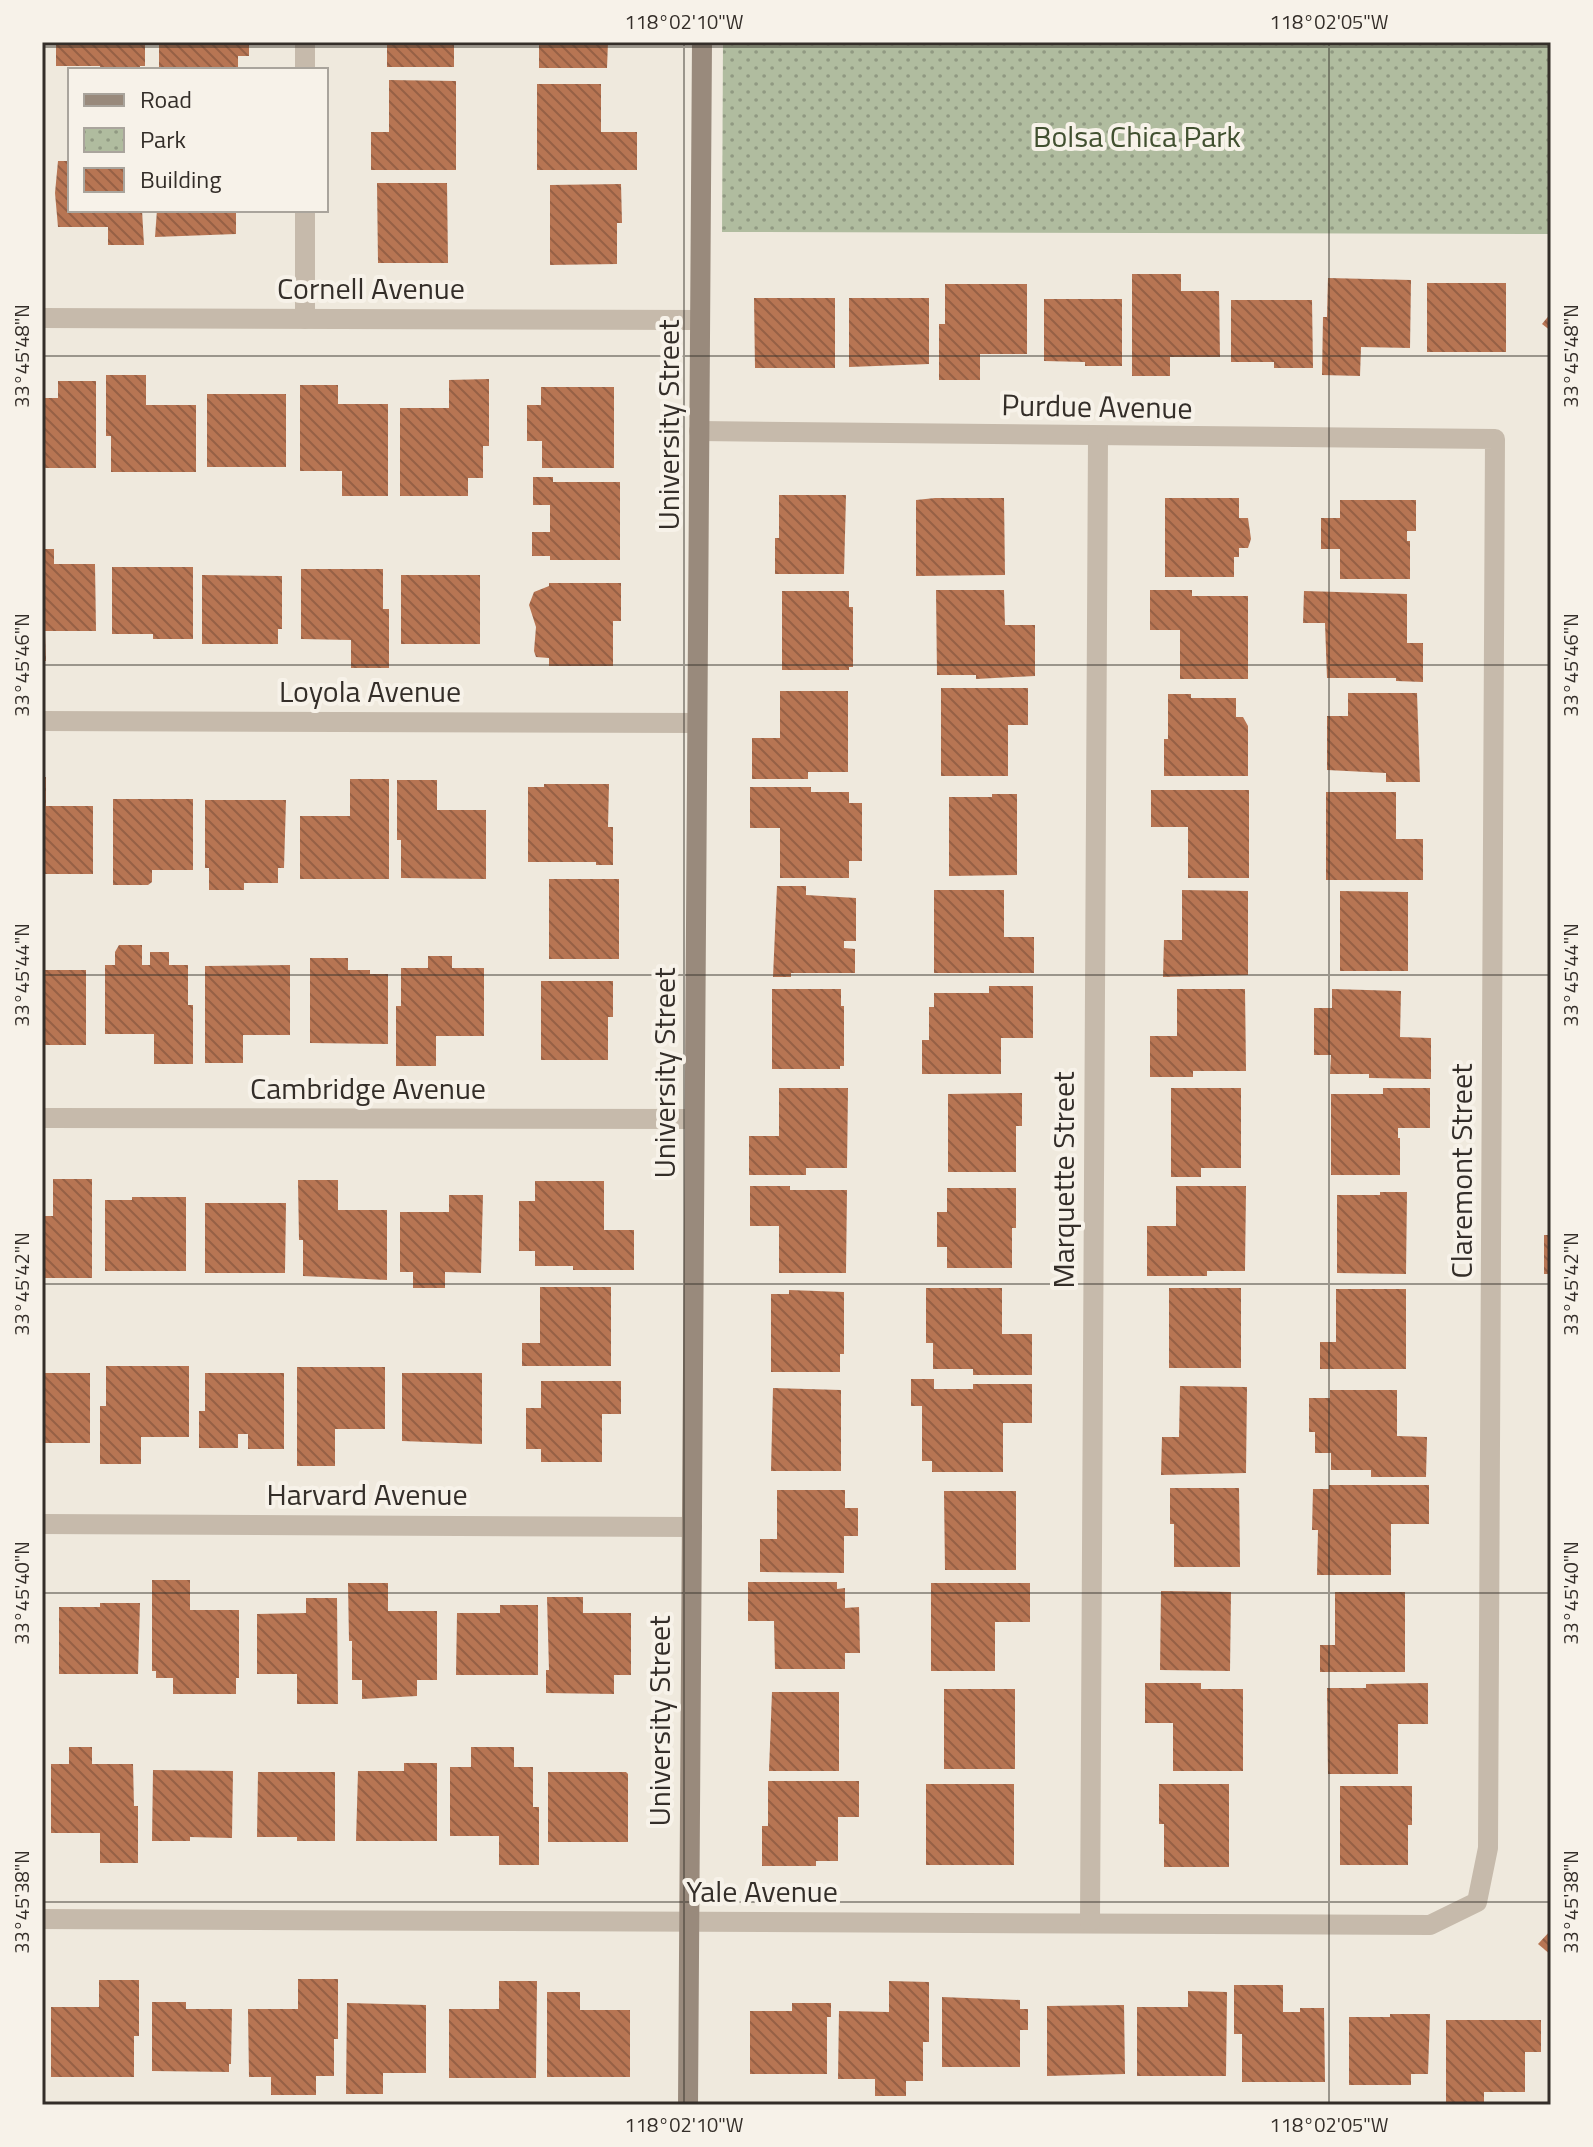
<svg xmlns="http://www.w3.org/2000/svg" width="1593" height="2147" viewBox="0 0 1593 2147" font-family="'Titillium Web',sans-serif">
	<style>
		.park { fill: url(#park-dots) }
		.building { fill: url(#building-back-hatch) }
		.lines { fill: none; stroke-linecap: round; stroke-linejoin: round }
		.street { stroke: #c6baab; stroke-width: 20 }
		.secondary { stroke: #998a7c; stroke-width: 20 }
		.ticks { fill: none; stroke: #342e29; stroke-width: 2; stroke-opacity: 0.45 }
		.labels { text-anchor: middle; stroke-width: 8; stroke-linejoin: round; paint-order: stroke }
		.park-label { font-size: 30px; fill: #415030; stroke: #f7f2e9 }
		.street-label { font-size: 30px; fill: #342e29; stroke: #f7f2e9 }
		.neatline { fill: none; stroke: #342e29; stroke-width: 3 }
		.ticks-label { font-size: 20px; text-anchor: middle; fill: #342e29 }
	</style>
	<defs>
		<pattern id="park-dots" width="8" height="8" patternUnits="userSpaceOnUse" patternTransform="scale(2)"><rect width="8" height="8" fill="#b0bc9f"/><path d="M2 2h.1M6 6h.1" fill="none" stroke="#909982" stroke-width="1.8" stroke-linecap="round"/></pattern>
		<pattern id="building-back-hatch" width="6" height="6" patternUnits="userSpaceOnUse" patternTransform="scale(2)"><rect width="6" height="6" fill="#b77553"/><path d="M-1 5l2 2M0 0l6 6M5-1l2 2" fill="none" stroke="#966045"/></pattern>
	</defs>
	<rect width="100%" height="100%" fill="#efe9dd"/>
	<path class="park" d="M723 42H1551V234L722 232Z"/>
	<g class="building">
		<path d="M56 42H145V66H140V70H100V66H56Z"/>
		<path d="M159 42H249V56H238V68H227V70H159Z"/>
		<rect x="387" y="42" width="67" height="25"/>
		<path d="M539 42H608L607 68H539Z"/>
		<path d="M389 80 456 81V170H371V132H389Z"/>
		<path d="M537 84H601V132H637V170H537Z"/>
		<path d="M58 161H70V210H142L144 245H108V227H58L55 193Z"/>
		<path d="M377 183H447L448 263H378Z"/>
		<path d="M621 184 622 223H617V264L550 265V185Z"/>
		<path d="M157 210H236V234L155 237Z"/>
		<path d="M1132 274H1181V291H1219L1220 357H1170V376H1132Z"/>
		<path d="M1328 278 1411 280 1410 348 1361 347 1360 376 1322 375 1323 317H1327Z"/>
		<rect x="1427" y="283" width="79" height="69"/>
		<path d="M945 284H1027V354H980V380H939V324H945Z"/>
		<path d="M754 298H835V368H755Z"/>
		<path d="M849 298H929V364L849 367Z"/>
		<path d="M1044 299H1122V366H1085V362L1044 361Z"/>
		<path d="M1231 300H1312L1313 368H1274V362H1231Z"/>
		<path d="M1551 313V331L1542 324Z"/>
		<path d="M106 375H146V405H196V472H111V436H106Z"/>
		<path d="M489 379V446H483V478H468V496H400V408H449V380Z"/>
		<path d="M58 381H96V468H42V398H58Z"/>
		<path d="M300 385H338V404H388V496H342V471H300Z"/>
		<path d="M541 387H614V468H542V441H527V405H541Z"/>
		<rect x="207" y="394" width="79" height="73"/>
		<path d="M533 477H553V482H620V560H550V556H532V532H550V505H533Z"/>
		<path d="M779 495H846L844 574H775V538H779Z"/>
		<path d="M935 498H1004L1005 575 916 576V500Z"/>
		<path d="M1165 498H1239V518H1248L1251 539 1248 548H1239V557H1234V577H1165Z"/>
		<path d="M1340 500H1416V531H1407V541H1410V579H1340V549H1321V518H1340Z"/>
		<path d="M42 549H54V564H95L96 631H45L46 661H42Z"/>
		<path d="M112 567H193V639H153V634H112Z"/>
		<path d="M301 569H383V609H389V668H351V640L301 639Z"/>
		<path d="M202 575 282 576V629H278V644H202Z"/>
		<rect x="401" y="575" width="79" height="69"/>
		<path d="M549 583H621V621H613V666H549V658L536 657 534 651 536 627 529 605 534 592 549 586Z"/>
		<path d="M936 590H1004L1005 625H1035V676L976 679V675H937Z"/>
		<path d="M1150 590H1192V596H1248V679H1180V630H1150Z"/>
		<path d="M782 591H849V607H853V667H849V670H782Z"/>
		<path d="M1304 591 1407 594V643H1423V682L1396 681V678H1327L1325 623H1303Z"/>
		<path d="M941 688H1028V725H1008V776H941Z"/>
		<path d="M780 691H848V772H808V779H752V738H780Z"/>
		<path d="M1348 693H1417L1420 782H1386V773L1327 770V716H1348Z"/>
		<path d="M1168 694H1191V698H1236V717H1243L1248 726V776H1164V739H1168Z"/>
		<path d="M42 777H46V806H93V874H42Z"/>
		<path d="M350 779H389V879H300V816H350Z"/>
		<path d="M397 780H437V810H486V879L401 878V840H397Z"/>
		<path d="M544 784H609L608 827H613V865H596V862H528V787H544Z"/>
		<path d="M750 787H811V792H849V803H862V861H849V878H780V828H750Z"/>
		<path d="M1151 790H1249V878H1188V827H1151Z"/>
		<path d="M1326 792H1396V839H1423V880H1326Z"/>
		<path d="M992 794H1017V875L949 876V797H992Z"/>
		<path d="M113 799H193V870H152V882L148 885H113Z"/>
		<path d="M205 800H286L284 868H278V883H244V890H209V868H205Z"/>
		<rect x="549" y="879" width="70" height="80"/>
		<path d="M777 886H806V895L856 898V941H844V948L855 949V973H791V977H773Z"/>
		<path d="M934 890H1004V937H1034V973H934Z"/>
		<path d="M1182 890 1248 891V975L1163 977 1164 940H1182Z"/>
		<path d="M1340 891 1408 892V971H1340Z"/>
		<path d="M119 945H142V965H150V952H169V965H188V1005H193V1064H154V1034H105V965H115V952Z"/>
		<path d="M428 956H452V968H484V1036H436V1066H396V1006H401V968H428Z"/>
		<path d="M310 958H348V970H370V974H388V1044L310 1043Z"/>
		<path d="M290 965V1035H243V1063H205V966Z"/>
		<rect x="42" y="970" width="44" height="75"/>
		<path d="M541 981H613V1017H608V1060H541Z"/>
		<path d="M989 986H1033V1038H1001V1074H922V1040H929V1007H934V993H989Z"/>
		<path d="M772 989H841V1006H844V1066H840V1069H772Z"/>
		<path d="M1177 989H1245L1246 1071H1193V1077H1150V1036H1177Z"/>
		<path d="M1332 989 1401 991 1400 1037 1431 1038V1079L1369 1078V1074H1330L1331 1055H1314V1008H1332Z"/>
		<path d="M779 1088H848L847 1168H806V1175H749V1136H779Z"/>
		<path d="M1171 1088H1241V1168H1201V1177H1171Z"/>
		<path d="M1383 1088H1430V1128H1398V1138H1400V1175H1331V1094H1383Z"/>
		<path d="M1022 1093V1126H1016V1172H948V1094Z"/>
		<path d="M53 1179H92V1278H42V1216H53Z"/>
		<path d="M298 1180H338V1210H387V1280L303 1276V1240H299Z"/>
		<path d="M535 1181H604V1230H634V1270H573V1266H535V1251H519V1201H535Z"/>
		<path d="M750 1186H790V1190H847L846 1273H779V1226H750Z"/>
		<path d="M1176 1186H1246L1245 1271H1207V1276H1147V1226H1176Z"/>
		<path d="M947 1188H1016V1228H1012V1268H947V1247H937V1212H947Z"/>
		<path d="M1380 1192H1407L1406 1274 1337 1273V1195H1380Z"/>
		<path d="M449 1195H483L481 1273 445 1272V1288H413V1272H400V1212H449Z"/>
		<path d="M132 1197H186V1271H105V1200H132Z"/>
		<path d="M205 1203H286L285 1273H205Z"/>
		<rect x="1544" y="1235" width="7" height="39"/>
		<path d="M540 1287H611V1366H522V1343H540Z"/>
		<path d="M926 1288H1002V1334H1032V1375H973V1369H933V1343H926Z"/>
		<rect x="1169" y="1288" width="72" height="80"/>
		<path d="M1336 1289H1406V1369H1320V1342H1336Z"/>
		<path d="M789 1290 844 1292V1354H840V1372H771V1294H789Z"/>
		<path d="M106 1366H189V1437H141V1464H100V1406H106Z"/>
		<path d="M297 1367H385V1429H335V1466H297Z"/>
		<rect x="42" y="1373" width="48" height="70"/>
		<path d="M205 1373H284V1449H248V1434H238V1448H199V1411H205Z"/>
		<path d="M402 1373H482V1444L402 1441Z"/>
		<path d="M911 1379H934V1389H973V1384H1032V1423H1003V1472H932V1461H922V1406H911Z"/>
		<path d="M541 1381H621V1414H602V1462H541V1449H526V1408H541Z"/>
		<path d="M1180 1386 1247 1387 1246 1473 1161 1475 1162 1437H1179Z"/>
		<path d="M773 1388 841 1390V1471H771Z"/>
		<path d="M1330 1390H1397V1436L1427 1437 1426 1477H1371V1470H1331V1453H1315V1432H1309V1398H1330Z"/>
		<path d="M1329 1485H1429V1524H1391V1575H1317L1318 1530H1312L1313 1489H1329Z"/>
		<path d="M1170 1488H1239L1240 1567H1174V1524H1170Z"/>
		<path d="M777 1490H845V1508H858V1536H844V1573L760 1572V1539H777Z"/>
		<path d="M944 1491H1016V1570H945Z"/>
		<path d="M152 1580H190V1610H239V1678H236V1694H173V1678H156V1671H152Z"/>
		<path d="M748 1582H837V1589L845 1588V1608L859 1607 860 1653H845V1669H775L774 1621H748Z"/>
		<path d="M348 1583H388V1611H437V1680H417V1696L362 1699V1680H352V1641H349Z"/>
		<path d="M931 1583H1030V1622H995V1671H931Z"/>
		<path d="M1161 1591 1231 1592 1230 1671 1160 1670Z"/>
		<path d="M1335 1592H1405V1672H1320V1645H1335Z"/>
		<path d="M547 1597H583V1613H631V1675H614V1694L546 1693V1670H549Z"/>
		<path d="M306 1598H337L338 1704H297V1674H257V1614L306 1613Z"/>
		<path d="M100 1603H140L138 1674H59V1607H100Z"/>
		<path d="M500 1605H538V1675H456L457 1613H500Z"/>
		<path d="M1145 1683H1201V1689H1243V1771H1173V1723H1145Z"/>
		<path d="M1428 1683V1724H1398V1774H1328L1327 1688H1366V1684Z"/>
		<rect x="944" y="1689" width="71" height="80"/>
		<path d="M772 1692H839V1771H769Z"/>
		<path d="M69 1747H92V1764H133L134 1806H138V1863H100V1833H51V1764H69Z"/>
		<path d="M471 1747H514V1767H533V1807H539V1865H499V1836H450V1767H471Z"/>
		<path d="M404 1763H437V1841H356L358 1771H404Z"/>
		<path d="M153 1770 233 1771 232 1838 190 1837V1841H152Z"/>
		<path d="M258 1772H335V1841H297V1837H257Z"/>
		<path d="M548 1772H626L628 1774V1842H548Z"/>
		<path d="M768 1781H859V1817H838V1861H816V1866H762V1826H768Z"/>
		<rect x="926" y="1784" width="88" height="81"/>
		<path d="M1159 1784H1229V1867H1164V1824H1159Z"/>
		<path d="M1340 1786H1412V1825H1408V1865H1340Z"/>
		<path d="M1551 1930V1955L1538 1944Z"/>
		<path d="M298 1979H338V2039H334V2076H316V2095H271V2077H249L248 2009H298Z"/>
		<path d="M99 1980H139V2036H134V2077H51V2007H99Z"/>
		<path d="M499 1981H537L536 2078H449V2009H499Z"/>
		<path d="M889 1981 929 1982V2042H923V2081H906V2096H875V2079H838L839 2011 889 2012Z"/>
		<path d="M1234 1985H1283V2012H1300V2008H1324L1325 2082H1242V2034H1234Z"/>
		<path d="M1188 1991 1227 1992 1226 2076H1137V2007H1188Z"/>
		<path d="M547 1992H580V2010H630V2077H547Z"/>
		<path d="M942 1997 1020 2000V2009H1028V2030H1020V2067H942Z"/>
		<path d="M152 2002H186V2009H232L231 2064H229V2072L152 2071Z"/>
		<path d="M347 2003 426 2005V2073H383V2094H346Z"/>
		<path d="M792 2003H831V2017H827V2074H750V2011H792Z"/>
		<path d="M1124 2005 1125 2074 1047 2076V2006Z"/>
		<path d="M1390 2014H1430L1428 2074H1411V2085H1349V2017H1390Z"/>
		<path d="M1446 2020H1541V2052H1525V2092H1484V2105H1446Z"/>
	</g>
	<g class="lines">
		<g class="street">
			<path d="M305 42V70"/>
			<path d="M305 210V319"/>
			<path d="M42 318 700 320"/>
			<path d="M42 721 697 723"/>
			<path d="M42 1118 694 1119"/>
			<path d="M42 1524 692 1527"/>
			<path d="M42 1919 1430 1925 1477 1902 1488 1848 1495 439 699 431"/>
			<path d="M1090 1922 1098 437"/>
		</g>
		<path class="secondary" d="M688 2105 702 42"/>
	</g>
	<path class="ticks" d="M684 42V2105M1329 42V2105M42 47H1551M42 356H1551M42 665H1551M42 975H1551M42 1284H1551M42 1593H1551M42 1902H1551"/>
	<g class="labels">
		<g class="park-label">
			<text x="1137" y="147">Bolsa Chica Park</text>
		</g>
		<g class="street-label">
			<text x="371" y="299">Cornell Avenue</text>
			<text transform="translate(1097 407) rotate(1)" y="10">Purdue Avenue</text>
			<text transform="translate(669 425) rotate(-90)" y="10">University Street</text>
			<text x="370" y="702">Loyola Avenue</text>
			<text transform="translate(665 1073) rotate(-90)" y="10">University Street</text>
			<text x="368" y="1099">Cambridge Avenue</text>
			<text transform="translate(1462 1171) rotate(-90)" y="10">Claremont Street</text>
			<text transform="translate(1064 1180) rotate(-90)" y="10">Marquette Street</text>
			<text x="367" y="1505">Harvard Avenue</text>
			<text transform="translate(660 1721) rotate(-90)" y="10">University Street</text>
			<text x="762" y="1902">Yale Avenue</text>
		</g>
	</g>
	<rect width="1593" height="2147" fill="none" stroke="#f7f2e9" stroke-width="88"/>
	<rect x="68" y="68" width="260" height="144" fill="#f7f2e9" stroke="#a9a49c" stroke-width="2"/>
	<rect x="84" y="94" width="40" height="12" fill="#998a7c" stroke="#a9a49c" stroke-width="2"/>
	<text x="140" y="108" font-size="24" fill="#342e29">Road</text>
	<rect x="84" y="128" width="40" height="24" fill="url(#park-dots)" stroke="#a9a49c" stroke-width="2"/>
	<text x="140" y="148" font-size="24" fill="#342e29">Park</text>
	<rect x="84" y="168" width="40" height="24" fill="url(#building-back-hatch)" stroke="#a9a49c" stroke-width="2"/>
	<text x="140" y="188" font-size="24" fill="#342e29">Building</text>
	<rect x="44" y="44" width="1505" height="2059" class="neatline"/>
	<g class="ticks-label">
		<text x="684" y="29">118°02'10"W</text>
		<text x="1329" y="29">118°02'05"W</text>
		<text transform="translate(22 356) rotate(-90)" y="7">33°45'48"N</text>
		<text transform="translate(1571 356) rotate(-90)" y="7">33°45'48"N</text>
		<text transform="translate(22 665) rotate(-90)" y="7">33°45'46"N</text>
		<text transform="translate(1571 665) rotate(-90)" y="7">33°45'46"N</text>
		<text transform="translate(22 975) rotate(-90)" y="7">33°45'44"N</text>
		<text transform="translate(1571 975) rotate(-90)" y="7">33°45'44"N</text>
		<text transform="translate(22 1284) rotate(-90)" y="7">33°45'42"N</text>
		<text transform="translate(1571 1284) rotate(-90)" y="7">33°45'42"N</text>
		<text transform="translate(22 1593) rotate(-90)" y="7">33°45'40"N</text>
		<text transform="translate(1571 1593) rotate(-90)" y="7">33°45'40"N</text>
		<text transform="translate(22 1902) rotate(-90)" y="7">33°45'38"N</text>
		<text transform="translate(1571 1902) rotate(-90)" y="7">33°45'38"N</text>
		<text x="684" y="2132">118°02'10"W</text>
		<text x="1329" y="2132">118°02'05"W</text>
	</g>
</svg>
